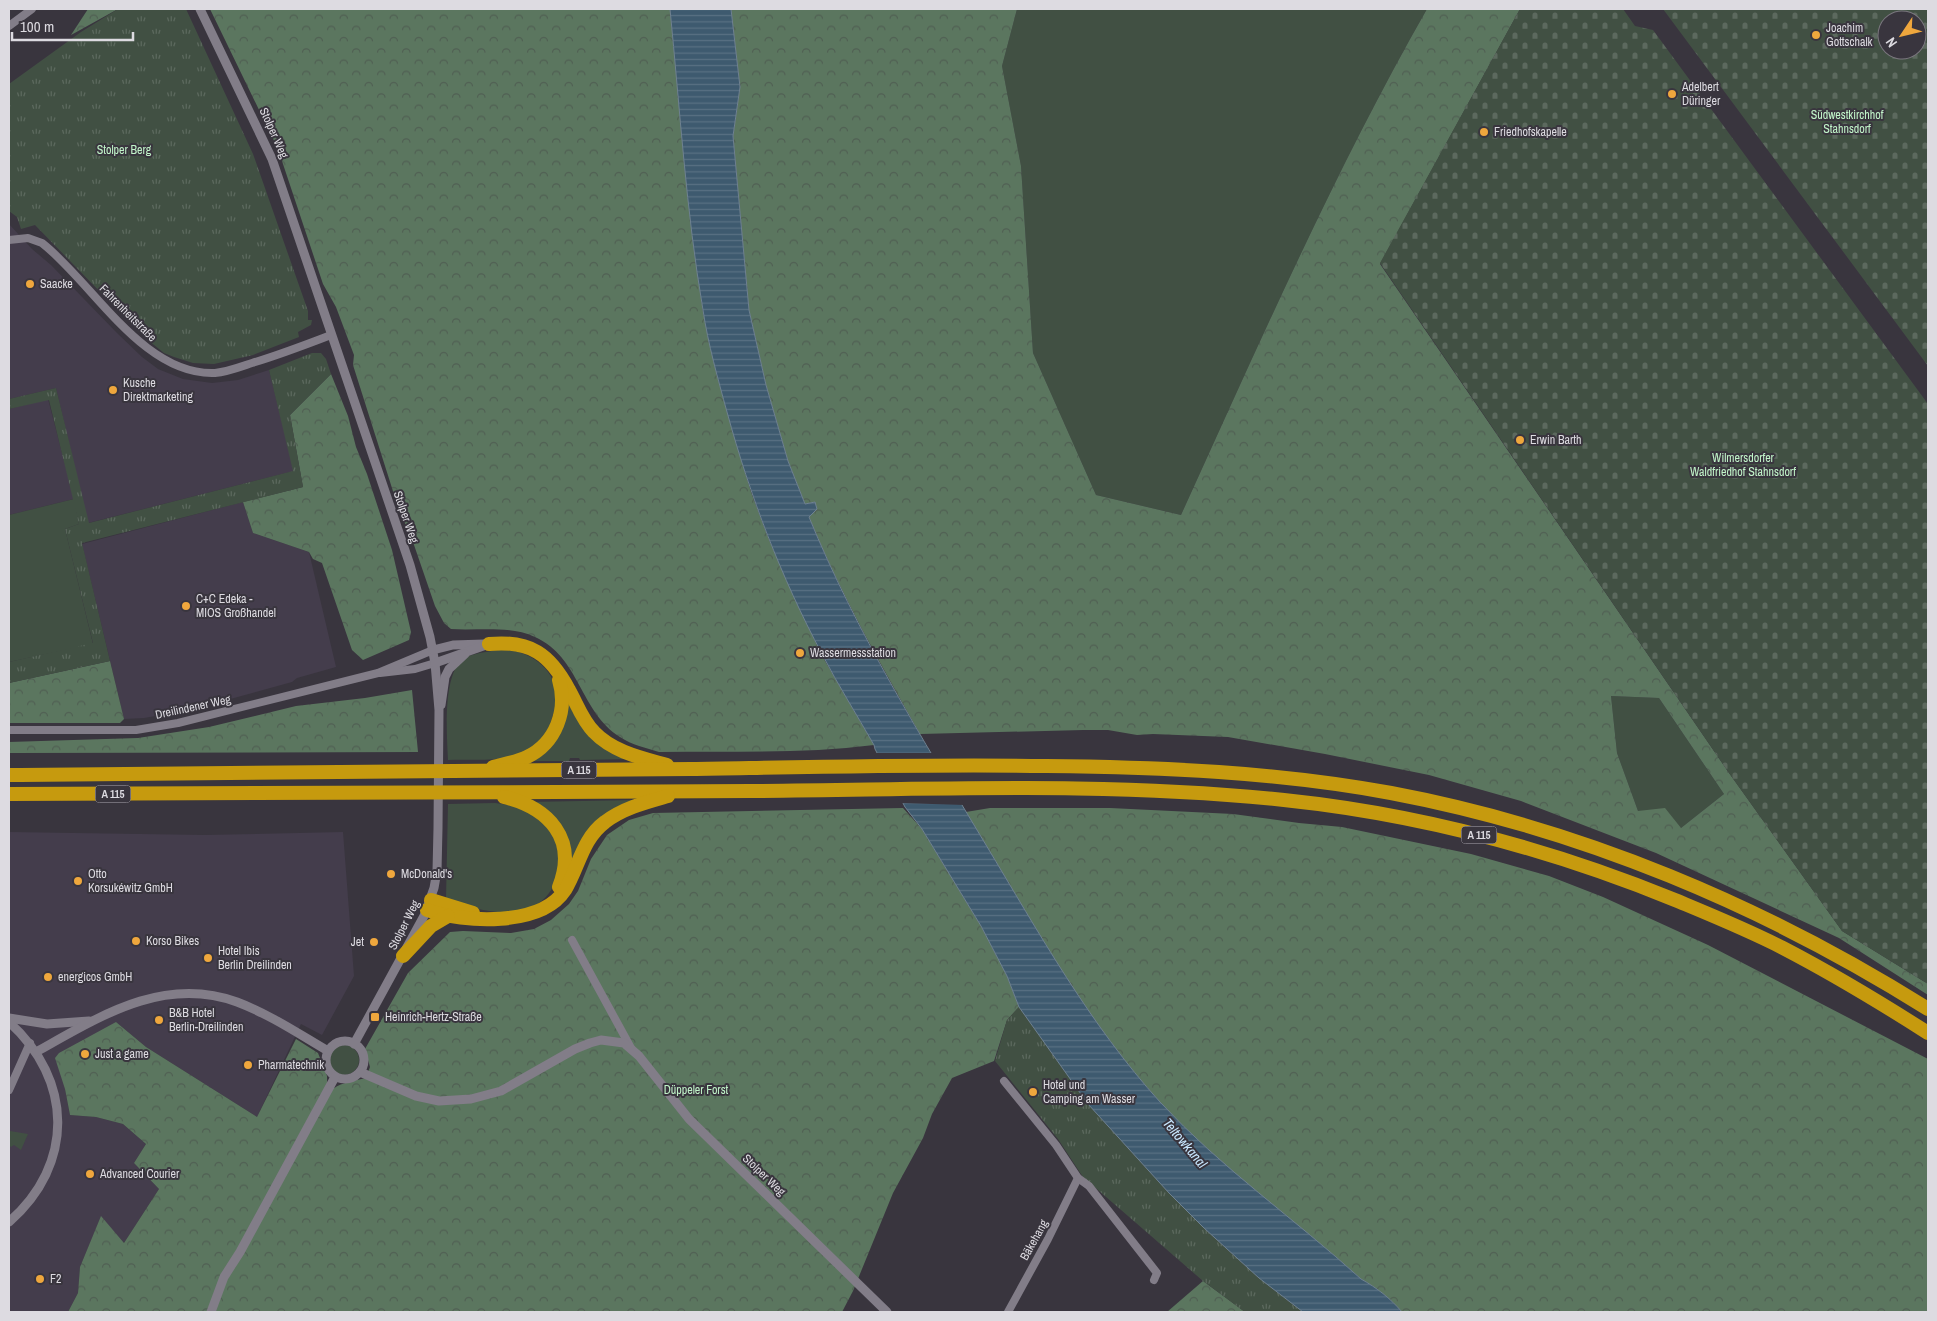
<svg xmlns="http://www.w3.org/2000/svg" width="1937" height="1321" viewBox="0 0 1937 1321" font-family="'Archivo Narrow',sans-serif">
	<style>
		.built { fill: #443d4c }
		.grass { fill: #415043 }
		.forest { fill: url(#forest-crowns); fill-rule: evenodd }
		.cemetery { fill: url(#cemetery-stones); fill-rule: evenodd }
		.park { fill: url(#park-tufts) }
		.water { fill: url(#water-rules); stroke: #6e8191 }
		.pier { fill: #39353e }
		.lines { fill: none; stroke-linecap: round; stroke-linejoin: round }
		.minor { stroke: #827d88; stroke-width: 8 }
		.tertiary { stroke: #827d88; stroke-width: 9 }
		.motorway { stroke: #c69a0e; stroke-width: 14 }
		.poi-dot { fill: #efa73d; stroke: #39353e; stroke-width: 2 }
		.labels { text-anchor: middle; stroke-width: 4; stroke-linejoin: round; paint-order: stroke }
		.shield { fill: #39353e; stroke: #aca9b0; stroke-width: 1 }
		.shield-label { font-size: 11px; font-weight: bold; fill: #dddbe1 }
		.poi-label { font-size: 12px; fill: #dddbe1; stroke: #39353e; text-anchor: start }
		.park-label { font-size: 12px; fill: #c1f4c9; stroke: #39353e }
		.street-label { font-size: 12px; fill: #dddbe1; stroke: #39353e }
		.water-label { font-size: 14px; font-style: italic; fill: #c8e7ff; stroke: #39353e }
	</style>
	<defs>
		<pattern id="forest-crowns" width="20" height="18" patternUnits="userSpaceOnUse" patternTransform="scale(1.25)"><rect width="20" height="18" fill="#5b765f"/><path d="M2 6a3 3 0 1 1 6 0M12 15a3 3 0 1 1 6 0" fill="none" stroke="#505f53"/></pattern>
		<pattern id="cemetery-stones" width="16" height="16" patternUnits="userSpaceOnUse" patternTransform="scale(1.25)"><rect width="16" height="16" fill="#415043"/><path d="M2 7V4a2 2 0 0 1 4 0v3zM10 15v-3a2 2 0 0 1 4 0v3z" fill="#5c695e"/></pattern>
		<pattern id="park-tufts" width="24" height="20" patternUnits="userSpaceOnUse" patternTransform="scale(1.25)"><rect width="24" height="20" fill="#415043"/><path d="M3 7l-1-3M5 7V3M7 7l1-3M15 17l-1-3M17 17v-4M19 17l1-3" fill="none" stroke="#5c695e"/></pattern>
		<pattern id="water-rules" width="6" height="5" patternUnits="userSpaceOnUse" patternTransform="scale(1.25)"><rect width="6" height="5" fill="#3e5a6f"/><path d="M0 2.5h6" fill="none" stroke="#597183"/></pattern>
	</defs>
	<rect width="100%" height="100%" fill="#39353e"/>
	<g class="built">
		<path d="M9 224 32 249 51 265 117 333 142 357 158 369 183 379 212 383 238 380 269 370 294 471 88 523 56 388 9 399Z"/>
		<path d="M48 399 74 499 9 515V409Z"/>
		<path d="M243 502 253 533 309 552 336 667 297 678 292 682 190 710 144 718 124 719 82 544Z"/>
		<path d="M9 832 205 835 343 832 354 976 322 1035 301 1024 257 1117 146 1047 116 1022 65 1089 70 1115 96 1117 123 1124 146 1144 134 1163 159 1189 124 1243 101 1217 80 1267 78 1293 68 1312H9Z"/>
	</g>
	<g class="grass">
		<path d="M1017 9H1427C1334 172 1259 344 1181 515L1096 495 1033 353 1021 166 1002 66Z"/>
		<path d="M74 499 79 524 65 529 93 644 9 662V515Z"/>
		<path d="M504 649C531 652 557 669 557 700 557 705 554 712 552 718 549 730 542 742 531 748 506 763 476 759 448 760 447 736 442 675 463 659 471 653 494 651 504 649Z"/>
		<path d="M564 691 573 713 630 759 580 760 579 758H570L569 761H529L544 748Z"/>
		<path d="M1611 696 1659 698 1724 794 1681 828 1638 811 1617 753Z"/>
		<path d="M636 800 618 808 568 875 567 849 526 802Z"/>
		<path d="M495 803C509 805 523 807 535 815 567 836 568 890 532 907 505 919 471 908 446 899L448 804Z"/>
		<circle cx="344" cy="1060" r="15"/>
		<path d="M10 1131 28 1134 21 1150 14 1145 11 1147 9 1145Z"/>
	</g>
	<g class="forest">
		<path d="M88 9H118L71 35Z"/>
		<path d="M210 9H670L692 230 703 312 718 379 751 492 770 542 821 654 874 745C803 754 731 751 659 752 646 748 632 745 620 737 580 712 580 657 535 637 509 625 478 631 451 629L444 623 435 606 413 542 398 507 353 365 354 355 336 307 323 284 278 149Z"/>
		<path d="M731 9H1017L1002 66 1021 166 1033 353 1096 495 1181 515C1259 344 1334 172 1427 9H1520L1380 264 1729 773 1842 931 1928 984V995L1839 938 1656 853 1521 801 1429 775 1325 754 1228 737 1153 734 1137 735 1108 730H1083L920 734C880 663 840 593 809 517L815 502 805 504 788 461 766 385 749 310 733 136 740 87ZM1611 696 1659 698 1724 794 1681 828 1665 808 1638 811 1617 753Z"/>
		<path d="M331 374 348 416 356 447 367 474 392 550 411 632 409 640 363 660 352 650 322 563 313 559 309 552 253 533 243 502 303 487 290 415Z"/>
		<path d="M110 661 124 719 120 723H9V683Z"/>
		<path d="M412 690 418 752 9 753V742L138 738 209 727 296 706 365 698Z"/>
		<path d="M903 808 922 829 981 926 1007 976 1019 1007 1007 1020 994 1061 952 1078 932 1114 923 1138 893 1193 853 1291 842 1312H68L78 1293 80 1267 101 1216 124 1243 159 1189 134 1163 146 1144 123 1124 96 1117 70 1115 65 1089 55 1058 59 1053 116 1022 146 1047 257 1117 296 1039 318 1053 327 1076V1084L334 1088C341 1083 357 1080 366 1078L370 1067 365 1049 408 973 450 932 463 931 511 933 534 929 551 920 569 904 578 891 591 859 607 835 629 820 653 813Z"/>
		<path d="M990 808H1110L1233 814 1299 823 1342 827 1471 854 1549 876 1603 897 1708 945 1928 1059V1312H1402C1390 1298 1377 1288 1361 1279 1294 1219 1220 1168 1159 1101 1081 1015 1026 911 966 812Z"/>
		<path d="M1203 1281 1245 1312H1167Z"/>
	</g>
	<g class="cemetery">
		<path d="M1520 9H1623L1635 26 1653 30 1928 404V984L1842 931 1729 773 1380 263Z"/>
		<path d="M1663 9H1928V366ZM1887 20H1917V50H1887Z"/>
	</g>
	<g class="park">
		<path d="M118 9H186L253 154 308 311V320H312L311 325 298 332 299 337 253 355 214 364 193 363 174 357 164 353 143 336 35 225 21 229 17 217 9 211V84L81 32Z"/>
		<path d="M312 353H321L326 359 331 374 290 415 303 487 82 543 110 661 9 683V662L93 643 65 529 79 524 49 400 9 409V399L56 388 89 523 293 471 269 370Z"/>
		<path d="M1019 1007 1088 1104 1169 1193 1204 1228 1259 1278 1303 1312H1245L1203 1281 1083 1177 1058 1139 995 1061 1007 1020Z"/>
	</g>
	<path class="water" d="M670 9H731L740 87 733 136 749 310 766 385 788 461 805 504 815 502 817 509 809 517C856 632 922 738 986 845 1039 933 1090 1025 1160 1102 1221 1168 1295 1219 1361 1279 1377 1288 1390 1298 1402 1312H1303L1259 1278 1204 1228 1169 1193 1088 1104 1019 1007 1007 976 981 926 922 829 905 807 875 749 874 745C857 715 838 685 822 654 781 577 750 496 727 412 718 379 708 344 703 310 686 211 680 109 670 9Z"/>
	<path class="pier" d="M873 753H934L965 805 900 803Z"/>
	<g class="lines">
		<g class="minor">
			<path d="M9 26 32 9"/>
			<path d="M9 240 28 238 42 243C93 283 143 376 215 373 227 372 240 367 252 363 279 355 305 345 331 335"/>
			<path d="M380 673 415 669 435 663"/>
			<path d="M9 730H136L178 723 378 673 433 650"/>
			<path d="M572 940 631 1048"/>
			<path d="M1004 1081 1056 1145 1078 1178 1089 1186 1157 1273 1154 1280"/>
			<path d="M9 1090 30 1043"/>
			<path d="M1008 1312 1048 1239 1078 1178"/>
		</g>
		<g class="tertiary">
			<path d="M200 9 272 159 410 565 430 637 435 663 439 710 438 828 437 871 434 888 424 916 354 1044"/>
			<path d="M433 650 453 645 484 644"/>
			<path d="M435 663 489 644"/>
			<path d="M441 705 445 677 449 669 465 654"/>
			<path d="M9 1018 47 1024 89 1021"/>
			<path d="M9 1022C73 1080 75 1164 9 1222"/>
			<circle cx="345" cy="1060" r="19"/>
			<path d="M36 1052C99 1017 163 975 237 1002 269 1014 299 1034 328 1051"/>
			<path d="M360 1072 416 1096 439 1101 471 1099 501 1091 575 1049 590 1043 601 1040 624 1043 639 1056 689 1119 887 1312"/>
			<path d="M211 1312 224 1277 240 1252 335 1077"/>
		</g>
		<g class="motorway">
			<path d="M489 644C530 640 550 654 569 690 577 704 582 720 594 732 613 752 642 758 667 765"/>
			<path d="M493 767C504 764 517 762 527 757 556 743 568 710 559 680"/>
			<path d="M9 775C236 773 463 773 691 769 809 767 928 764 1046 766 1161 767 1277 772 1391 793 1582 829 1764 906 1928 1009"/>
			<path d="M9 794C256 794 503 792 750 791 928 790 1107 781 1284 800 1418 814 1550 849 1675 900 1711 915 1748 930 1783 948 1833 974 1881 1003 1928 1033"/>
			<path d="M504 797C549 808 578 839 559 887"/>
			<path d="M431 900 473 913"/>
			<path d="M427 910C464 923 541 927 565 890 579 867 582 839 605 822 623 808 647 802 668 796"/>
			<path d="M403 956 431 926 448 916"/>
		</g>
	</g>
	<g class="poi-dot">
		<circle cx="1816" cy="35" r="5"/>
		<circle cx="1672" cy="94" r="5"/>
		<circle cx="1484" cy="132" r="5"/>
		<circle cx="30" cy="284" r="5"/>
		<circle cx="113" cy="390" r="5"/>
		<circle cx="1520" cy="440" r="5"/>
		<circle cx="186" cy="606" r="5"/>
		<circle cx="800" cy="653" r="5"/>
		<circle cx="391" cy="874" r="5"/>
		<circle cx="78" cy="881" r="5"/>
		<circle cx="136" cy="941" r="5"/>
		<circle cx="374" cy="942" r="5"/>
		<circle cx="208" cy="958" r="5"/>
		<circle cx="48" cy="977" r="5"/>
		<rect x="370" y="1012" width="10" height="10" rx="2.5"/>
		<circle cx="159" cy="1020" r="5"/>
		<circle cx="85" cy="1054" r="5"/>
		<circle cx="248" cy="1065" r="5"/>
		<circle cx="1033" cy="1092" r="5"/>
		<circle cx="90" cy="1174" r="5"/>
		<circle cx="40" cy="1279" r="5"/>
	</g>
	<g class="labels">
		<g class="shield">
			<rect x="561.5" y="761.5" width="35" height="17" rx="4"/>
			<rect x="95.5" y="785.5" width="35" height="17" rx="4"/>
			<rect x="1461.5" y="826.5" width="35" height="17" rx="4"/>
		</g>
		<g class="shield-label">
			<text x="579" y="774">A 115</text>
			<text x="113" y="798">A 115</text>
			<text x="1479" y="839">A 115</text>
		</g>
		<g class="poi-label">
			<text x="1826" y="32">Joachim<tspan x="1826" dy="14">Gottschalk</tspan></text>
			<text x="1682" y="91">Adelbert<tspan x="1682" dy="14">Düringer</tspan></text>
			<text x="1494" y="136">Friedhofskapelle</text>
			<text x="40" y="288">Saacke</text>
			<text x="123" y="387">Kusche<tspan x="123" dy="14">Direktmarketing</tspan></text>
			<text x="1530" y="444">Erwin Barth</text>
			<text x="196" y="603">C+C Edeka -<tspan x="196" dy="14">MIOS Großhandel</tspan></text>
			<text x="810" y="657">Wassermessstation</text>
			<text x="88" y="878">Otto<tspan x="88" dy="14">Korsukéwitz GmbH</tspan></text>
			<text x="401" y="878">McDonald's</text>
			<text x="146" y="945">Korso Bikes</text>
			<text x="364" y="946" text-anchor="end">Jet</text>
			<text x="218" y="955">Hotel Ibis<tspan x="218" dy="14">Berlin Dreilinden</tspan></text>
			<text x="58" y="981">energicos GmbH</text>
			<text x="169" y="1017">B&amp;B Hotel<tspan x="169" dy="14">Berlin-Dreilinden</tspan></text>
			<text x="385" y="1021">Heinrich-Hertz-Straße</text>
			<text x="95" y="1058">Just a game</text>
			<text x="258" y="1069">Pharmatechnik</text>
			<text x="1043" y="1089">Hotel und<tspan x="1043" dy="14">Camping am Wasser</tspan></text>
			<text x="100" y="1178">Advanced Courier</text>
			<text x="50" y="1283">F2</text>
		</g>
		<g class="park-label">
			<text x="1847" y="119">Südwestkirchhof<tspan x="1847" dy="14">Stahnsdorf</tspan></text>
			<text x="124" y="154">Stolper Berg</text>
			<text x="1743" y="462">Wilmersdorfer<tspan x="1743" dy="14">Waldfriedhof Stahnsdorf</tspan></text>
			<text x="696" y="1094">Düppeler Forst</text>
		</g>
		<g class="street-label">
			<text transform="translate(274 133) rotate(66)" y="4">Stolper Weg</text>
			<text transform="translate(128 313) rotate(45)" y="4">Fahrenheitstraße</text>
			<text transform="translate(406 517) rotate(71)" y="4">Stolper Weg</text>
			<text transform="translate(193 707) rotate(-12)" y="4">Dreilindener Weg</text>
			<text transform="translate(404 925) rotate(-63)" y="4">Stolper Weg</text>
			<text transform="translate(764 1175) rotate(44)" y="4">Stolper Weg</text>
			<text transform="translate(1034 1240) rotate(-61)" y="4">Bäkehang</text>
		</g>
		<g class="water-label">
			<text transform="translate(1185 1143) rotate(50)" y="5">Teltowkanal</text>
		</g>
	</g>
	<rect width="1937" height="1321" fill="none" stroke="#dddbe1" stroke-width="20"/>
	<g transform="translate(1902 35) rotate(235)"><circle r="24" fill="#39353e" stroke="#7b777f"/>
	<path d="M0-4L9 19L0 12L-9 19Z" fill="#efa73d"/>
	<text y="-8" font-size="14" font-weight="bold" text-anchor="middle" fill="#dddbe1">N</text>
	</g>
	<path d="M12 32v8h121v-8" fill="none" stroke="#dddbe1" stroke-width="2.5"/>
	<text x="20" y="32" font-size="15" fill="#dddbe1" stroke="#39353e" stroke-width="4" paint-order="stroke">100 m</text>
</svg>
